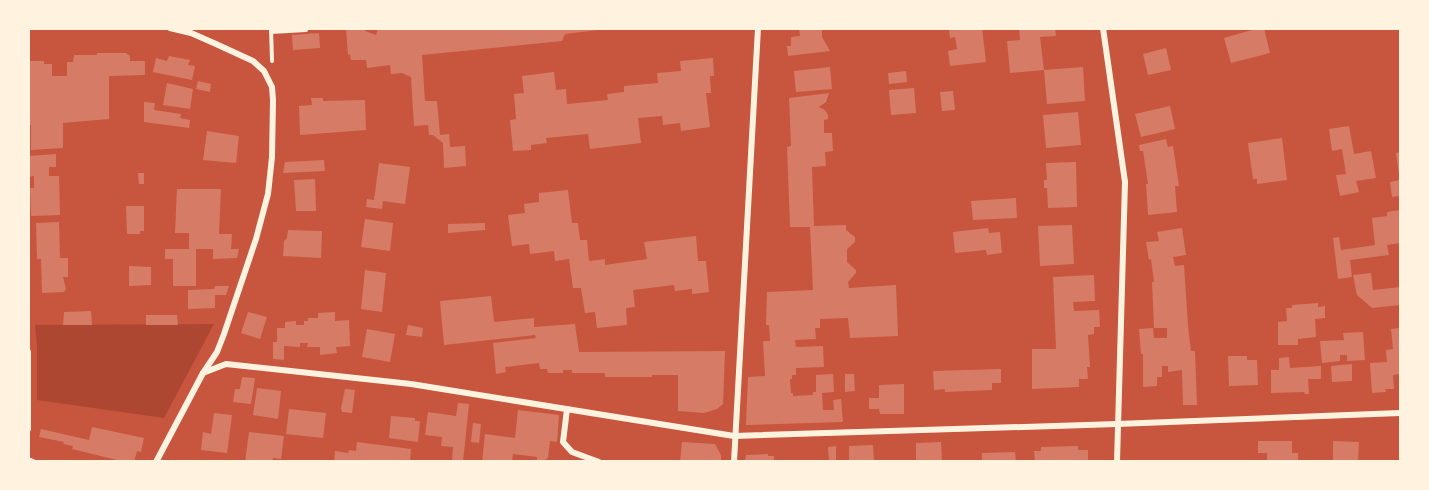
<svg xmlns="http://www.w3.org/2000/svg" width="1429" height="490" viewBox="0 0 1429 490" font-family="'DM Sans',sans-serif">
	<style>
		.green { fill: #ae4732 }
		.building { fill: #d67c66 }
		.lines { fill: none; stroke-linecap: round; stroke-linejoin: round }
		.path { stroke: #fff3e0; stroke-width: 4 }
		.minor { stroke: #fff3e0; stroke-width: 6 }
	</style>
	<rect width="100%" height="100%" fill="#c8553d"/>
	<path class="green" d="M214 324 164 418 37 400V345L35 325Z"/>
	<g class="building">
		<path d="M346 28H365V31L376 35 378 28 598 30 565 34 562 41 422 55 425 101H437L440 135 449 134 450 147 465 146 466 166 444 168 443 143 433 135H429L428 125 414 126 411 77 402 73 391 74 390 65 367 68 366 60H351L350 54 348 55Z"/>
		<path d="M799 28H822V37L830 51 788 56 787 46H791V37L800 36Z"/>
		<path d="M949 28H982L986 62 950 66 948 51 957 49 955 37 950 38Z"/>
		<path d="M1019 28H1055L1056 36 1040 37 1044 70 1083 67 1085 101 1047 104 1044 70 1010 73 1007 41 1020 40Z"/>
		<path d="M1259 28H1264L1270 53 1231 63 1224 38Z"/>
		<path d="M319 33 320 48 293 50 292 35Z"/>
		<path d="M1166 48 1171 70 1148 75 1143 54Z"/>
		<path d="M97 53H126L130 56V61H145V75L109 76V119L63 123V148L31 150V125H28V61H44V64H52V76H67V62H73L74 55H97Z"/>
		<path d="M169 56 190 60 188 65 195 66 192 80 153 72 156 58 167 61Z"/>
		<path d="M713 58 714 76H710L711 93H706L710 127 681 131 680 123 663 125 662 116 638 118 641 143 590 149 588 134 546 138 547 143 531 145V150L513 151 510 120 516 119 514 94 524 93 522 76 554 72 556 90 566 89 567 104 608 100 607 94 624 92V86L658 83 657 73 681 71 680 61Z"/>
		<path d="M830 67 832 89 796 92 794 71Z"/>
		<path d="M906 71 907 82 889 84 888 73Z"/>
		<path d="M198 81 211 84 210 92 196 89Z"/>
		<path d="M167 83 193 89 190 109 163 105Z"/>
		<path d="M914 88 916 113 891 115 889 90Z"/>
		<path d="M953 91 955 110 942 111 940 92Z"/>
		<path d="M829 93 826 102 819 107 825 110 828 115V119L824 120V133H832L833 151 825 152 826 166 812 167 814 226 846 225V230L855 237V242L847 249V262L856 270V273L848 282 849 288 896 285 898 336 850 338 848 318 820 319V328H815L816 339 795 340 796 347 823 346 824 367 796 368V375H792V379H790L791 393H793V396L813 395V392H816V375L833 374 834 392 822 393 823 410H834L833 400 841 399 843 422 746 425 748 377 765 376 763 341H770L769 325H766L767 292 813 290 810 227H790L787 147 791 146 789 98Z"/>
		<path d="M311 98H323V101L365 100 366 130 300 135 299 106 312 105Z"/>
		<path d="M144 102 155 103 154 110 181 114 180 118 190 120 189 128 144 122Z"/>
		<path d="M1170 106 1175 129 1141 137 1135 114Z"/>
		<path d="M1078 112 1081 145 1046 148 1043 115Z"/>
		<path d="M1349 126 1354 154 1371 151 1376 178 1356 181 1359 192 1340 196 1336 175 1346 174 1342 149 1332 151 1329 129Z"/>
		<path d="M207 131 239 136 236 163 203 160Z"/>
		<path d="M1282 138 1287 180 1257 184V179H1253L1248 143Z"/>
		<path d="M1166 139 1168 147 1173 146 1179 186H1175L1177 212 1148 215 1146 184H1148L1143 151H1140L1139 145Z"/>
		<path d="M1400 152V174H1399L1396 153Z"/>
		<path d="M56 154V167H49V176H59L60 215 31 216 30 188H34V176L28 177V156Z"/>
		<path d="M324 160 325 171 283 173 285 162Z"/>
		<path d="M1076 162 1077 207 1048 208 1047 188H1044V180H1047L1046 163Z"/>
		<path d="M379 163 410 167 405 204 383 201 382 209 366 207 367 199 374 200Z"/>
		<path d="M138 173H144V184H139Z"/>
		<path d="M315 179 316 211H296L294 180Z"/>
		<path d="M1400 180V196L1392 197 1390 182Z"/>
		<path d="M177 189H221L219 234H232L231 249H239L237 258 213 259V249H196V286H173V259H165V249H189V233H175Z"/>
		<path d="M568 190 572 223H578L580 240H587L589 261 605 259V265L647 259 644 242 696 236 698 261H706L709 292 692 294V289L675 291 674 285 633 290 635 307 626 308 627 325 597 328 595 312 585 313 581 288H573L569 259 555 261 554 251 530 254 529 244 512 246 508 215 525 213 524 204 539 202V193Z"/>
		<path d="M1016 198 1017 218 973 220 971 201Z"/>
		<path d="M126 206H144V231H140V234H127Z"/>
		<path d="M1400 210V243L1387 245 1389 255 1350 260 1352 277 1338 279 1333 238 1339 237 1341 250 1375 245 1372 218 1387 216V212Z"/>
		<path d="M365 219 393 223 390 251 361 247Z"/>
		<path d="M59 222 60 258H68V277H63L66 289 64 292 42 293 41 259H37L36 223Z"/>
		<path d="M485 223V230L448 233V224Z"/>
		<path d="M1072 225 1074 264 1040 266 1038 226Z"/>
		<path d="M988 228 989 233 1000 232 1002 253 987 255 986 250 955 253 953 232Z"/>
		<path d="M1182 228 1186 255 1173 257 1175 266 1184 265 1188 326 1191 351H1195L1197 405H1183L1182 370 1168 372V366H1162V377H1157V386L1143 387V354H1141L1139 329 1153 328 1154 338H1167V328H1154L1152 282H1154L1151 259 1149 260 1146 242 1159 241 1157 232Z"/>
		<path d="M288 230 322 231 321 258 283 256 284 241 287 238Z"/>
		<path d="M129 266 151 267V285L129 286Z"/>
		<path d="M365 270 386 273 382 312 361 309Z"/>
		<path d="M1371 273 1373 290 1400 287V305L1372 308 1357 295 1353 275Z"/>
		<path d="M1094 275 1095 301 1073 302 1074 311 1099 310 1100 327H1094V334L1088 335 1090 367H1087L1088 379H1079V387L1032 389V349H1056L1053 277Z"/>
		<path d="M215 286H229L226 295H215V308L188 309V290L214 289Z"/>
		<path d="M491 296 494 322 534 318V327L575 324 579 352 725 351 723 404 717 409 704 413 678 411V375H652V377H605V373H572V370H563V373H548L547 369H540L539 363 505 367 506 372 496 374 493 343 536 338 535 335 444 345 440 301Z"/>
		<path d="M1318 303V307L1325 306V318L1315 319 1316 337 1298 339V345H1278V322L1287 321 1286 308H1292V305Z"/>
		<path d="M91 311 92 325H63L64 312Z"/>
		<path d="M248 312 267 317 260 339 241 333Z"/>
		<path d="M335 312V321L349 320 350 346 336 347 337 353 320 355V347H307L308 343H300V347L284 346V360L273 359V342H277V328H285V322L296 321V325H304V321H308V318H318V313Z"/>
		<path d="M146 315H177L178 325H146Z"/>
		<path d="M408 325 423 328 422 337 406 335Z"/>
		<path d="M1400 328V374L1393 375 1394 389H1385L1386 392 1372 393 1370 363 1387 362 1386 350 1393 349 1391 329Z"/>
		<path d="M367 329 395 334 390 362 362 357Z"/>
		<path d="M1363 332 1365 360 1347 361V355H1340V361L1322 363 1320 341 1344 340 1343 333Z"/>
		<path d="M1228 356H1247V360H1257L1258 385 1229 386Z"/>
		<path d="M1289 357 1290 368 1321 366V379H1308L1309 394H1305L1304 392 1271 393V370H1279V358Z"/>
		<path d="M1352 364V381L1332 382 1331 366Z"/>
		<path d="M1001 369V383H992V390L945 392V389L934 390 933 371Z"/>
		<path d="M845 374H854L855 391 845 392Z"/>
		<path d="M242 377 255 378 251 404 233 402 235 389H240Z"/>
		<path d="M904 384V414H880L879 409H869V398H879V385Z"/>
		<path d="M257 388 281 391 278 419 253 415Z"/>
		<path d="M345 389 355 390 352 413 342 412 341 408Z"/>
		<path d="M458 403 469 404 463 462H452L453 447 441 446 442 437 425 435 428 412 456 416Z"/>
		<path d="M289 409 326 413 323 438 286 434Z"/>
		<path d="M518 410 559 415 557 442 550 441 548 458 542 462H537V457L513 454 512 462H482L485 434 515 438Z"/>
		<path d="M214 413 232 415 227 453 201 450 203 432 211 434Z"/>
		<path d="M391 416 415 418V421H420L418 442 389 438Z"/>
		<path d="M473 423 481 424 479 443 471 442Z"/>
		<path d="M92 427 144 438 141 452 137 451 134 462H125L72 449 73 446 63 444 64 442 39 437 41 429 89 440Z"/>
		<path d="M249 432 284 436 281 459 273 458 272 462H245Z"/>
		<path d="M1258 441H1292V453H1298V462H1267V453H1258Z"/>
		<path d="M1333 441 1359 442 1358 462H1333Z"/>
		<path d="M357 442 411 449 410 462H334L335 451 348 453 349 450 356 451Z"/>
		<path d="M682 442 715 444 721 455V462H680Z"/>
		<path d="M941 442 942 462H916V443Z"/>
		<path d="M873 445 874 462H849V446Z"/>
		<path d="M836 446V462H829L828 447Z"/>
		<path d="M1078 446V450H1088V462H1035L1034 451H1041V447Z"/>
		<path d="M1015 452 1016 462H982V453Z"/>
		<path d="M768 454V456H774V462H745L746 455Z"/>
	</g>
	<g class="lines">
		<g class="path">
			<path d="M271 28 272 61"/>
			<path d="M271 32 306 30"/>
		</g>
		<g class="minor">
			<path d="M1103 28 1125 182 1117 462"/>
			<path d="M28 352V429"/>
			<path d="M203 373 226 364 411 384 734 436 1117 424 1400 413"/>
			<path d="M567 409 563 442 572 452 599 462"/>
			<path d="M28 460 33 462"/>
			<path d="M156 462 203 373 217 352 224 334 256 239 268 194 272 157 273 100 272 87 264 71 253 61 216 44 191 33 170 28"/>
			<path d="M734 462 758 28"/>
		</g>
	</g>
	<rect width="1429" height="490" fill="none" stroke="#fff3e0" stroke-width="60"/>
</svg>
